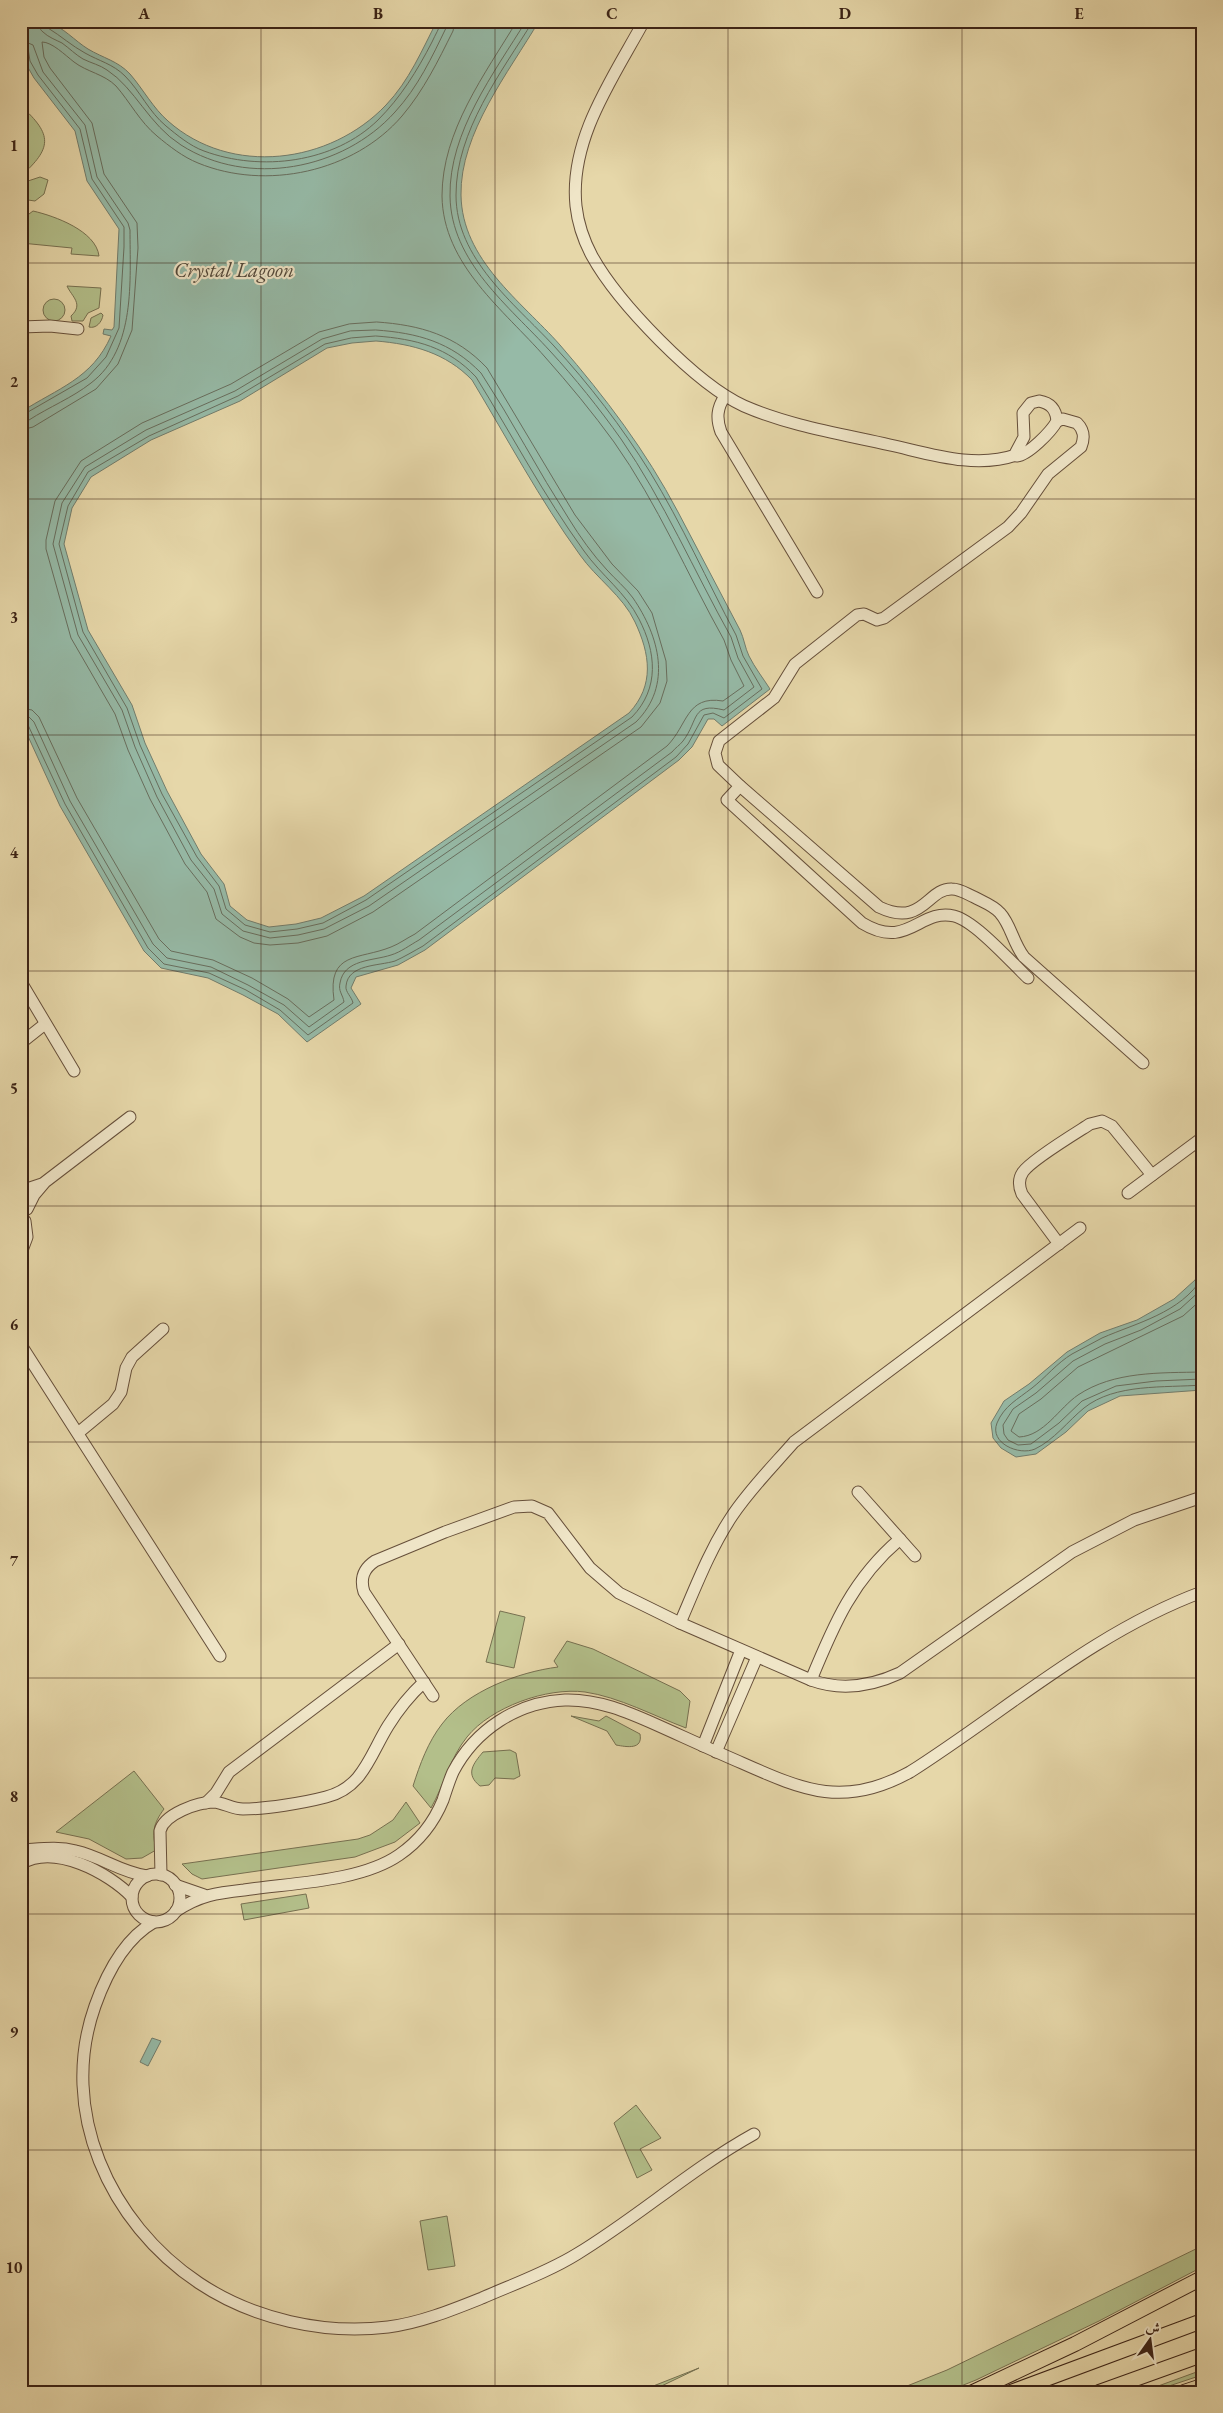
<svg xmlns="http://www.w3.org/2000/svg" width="1223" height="2413" viewBox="0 0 1223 2413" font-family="'EB Garamond',Amiri,serif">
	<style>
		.green { fill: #b3bf8a; stroke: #777050 }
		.water { fill: #96baa7; stroke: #727d6d; fill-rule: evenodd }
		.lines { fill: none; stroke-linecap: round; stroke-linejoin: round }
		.shore { stroke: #686e5e; stroke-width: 1 }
		.minor-casing { stroke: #664f3a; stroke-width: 13 }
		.major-casing { stroke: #3b2215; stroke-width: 16 }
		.minor { stroke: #efe5c7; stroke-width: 11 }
		.major { stroke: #e6d7a9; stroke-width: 14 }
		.grid { fill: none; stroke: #3b2215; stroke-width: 1; stroke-opacity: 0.55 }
		.labels { text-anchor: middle; stroke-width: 4.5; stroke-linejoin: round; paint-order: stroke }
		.water-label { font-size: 21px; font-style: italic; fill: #52483a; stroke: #efe5c7 }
		.neatline { fill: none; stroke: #3b2215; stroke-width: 2 }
		.grid-label { font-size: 16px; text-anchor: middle; font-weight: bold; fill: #3b2215 }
	</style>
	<rect width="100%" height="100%" fill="#e6d7a9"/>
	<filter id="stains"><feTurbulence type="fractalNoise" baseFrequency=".004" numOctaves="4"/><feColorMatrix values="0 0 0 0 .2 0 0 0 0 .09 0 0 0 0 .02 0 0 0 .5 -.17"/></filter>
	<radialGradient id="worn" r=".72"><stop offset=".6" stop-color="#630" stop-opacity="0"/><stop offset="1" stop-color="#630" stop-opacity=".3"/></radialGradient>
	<g class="green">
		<path d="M21 106C53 135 52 148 21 176Z"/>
		<path d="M40 177 48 180 44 194 35 201 21 199 22 183Z"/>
		<path d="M33 211C55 216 96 231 99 256L71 254 72 248 21 243V220Z"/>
		<path d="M67 286 101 288 99 308 88 313 83 321H72L71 316C84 304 72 297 67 286Z"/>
		<circle cx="54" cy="310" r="11"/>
		<path d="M101 313 103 315C102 322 96 329 89 327L91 318Z"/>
		<path d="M500 1611 525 1617 514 1668 486 1662Z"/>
		<path d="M567 1641 593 1649 680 1691 690 1701 686 1728C654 1716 619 1697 585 1692 547 1687 491 1707 467 1737 450 1758 444 1785 431 1808L413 1786C420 1764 428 1742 442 1724 467 1691 519 1672 558 1667L554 1661Z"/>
		<path d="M571 1716 599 1721 606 1716 640 1734C643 1750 627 1747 616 1745L607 1731Z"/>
		<path d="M510 1750 516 1753 520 1776 514 1779 495 1778 489 1785 480 1786C465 1774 473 1764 483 1752Z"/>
		<path d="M134 1771 164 1809C153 1824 152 1832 156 1850L142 1858 126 1859 89 1839 56 1832Z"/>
		<path d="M406 1802 420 1823 395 1842 355 1857 202 1879 192 1874 182 1864 358 1839 370 1835 393 1820Z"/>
		<path d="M306 1894 309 1908 244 1920 241 1904Z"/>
		<path d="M636 2105 661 2138 640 2149 652 2170 637 2178 614 2123Z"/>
		<path d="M447 2216 455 2266 428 2270 420 2221Z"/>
		<path d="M1202 2246V2267L1099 2321 976 2380 946 2392H892L947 2370Z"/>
		<path d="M699 2368 649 2392H638Z"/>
		<path d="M1202 2370V2375L1151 2392 1150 2389Z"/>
	</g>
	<g class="water">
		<path d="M21 21C29 21 41 19 48 22 63 27 75 41 88 49 103 58 118 61 130 74 143 89 153 108 168 121 231 177 330 164 386 105 409 81 422 50 437 21H539C509 72 460 133 461 195 462 260 521 301 560 345 605 397 646 451 678 512 699 551 719 591 740 630 744 638 745 648 749 656 755 668 763 678 770 689L722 726 714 719H708L692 747 679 760 425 950 398 965 356 977 351 988 361 1004 307 1042 278 1014 243 995 208 978 161 968 144 951 60 806 21 721V412C58 388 92 379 111 336L103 334 104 329 112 330 114 327 119 229 87 181 75 131 34 78 26 64 21 67V61L25 57 21 47ZM376 341C413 344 446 353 472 380 507 438 540 500 580 555 596 578 623 596 635 622 650 654 655 685 629 713L364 896 321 918 296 924 269 927 247 920 230 906 224 884 201 854 167 791 145 743 132 705 88 630 64 544 72 508 91 477 151 440 240 401 327 348 352 343Z"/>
		<path d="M1202 1269V1390L1120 1396 1088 1411 1066 1432 1036 1454 1016 1457 1001 1448 993 1438 991 1423 1004 1401 1029 1384 1067 1352 1100 1333 1137 1320 1174 1299 1195 1280Z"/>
		<path d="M152 2038 161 2041 148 2066 140 2062Z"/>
	</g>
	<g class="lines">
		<g class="shore">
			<path d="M39 21C39 25 39 29 43 32 48 37 56 40 62 43 69 48 76 55 83 59 91 63 100 65 107 70 135 88 149 125 181 145 248 188 343 170 395 112 418 87 432 57 446 28L447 21"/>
			<path d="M45 21 48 28C61 36 72 46 85 53 99 61 113 64 125 76 140 91 149 112 166 126 177 135 190 146 204 151 261 172 334 163 378 120 401 97 417 71 432 42 435 35 440 28 441 21"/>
			<path d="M21 40 33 45 43 72 85 125 97 177 128 223 130 230C130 280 136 349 91 383 72 398 49 407 29 420L21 422"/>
			<path d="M21 46 28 48 30 61 38 75 80 129 92 179 124 227V247L119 328 106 357 87 378 21 416"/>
			<path d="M377 322C420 325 456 335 487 368L575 515 612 564 638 591 652 613 666 661 667 681 660 703 641 727 373 912 327 936 298 943 270 945 254 943 240 937 216 919 207 892 185 864 150 799 128 750 115 714 71 638 46 549V540L55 501 81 461 142 423 231 384 319 332 349 324Z"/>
			<path d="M376 330C418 333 451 342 481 373 512 420 538 471 569 519 580 537 593 555 607 570 615 579 626 588 633 598 659 636 673 685 636 722L369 906 324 929 298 935 270 938 243 931 222 914 214 889 191 860 157 797 135 747 122 710 78 635 53 544 62 503 85 467 146 430 235 391 322 339 350 331Z"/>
			<path d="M376 336C416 339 448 347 476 377 512 435 544 496 584 551 601 575 626 593 639 619 656 652 660 688 632 717L366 900 323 923 297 929 270 932 245 925 226 909 219 886 197 857 162 794 140 745 127 708 83 632 59 544 68 506 88 472 149 436 238 396 325 344 351 338Z"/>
			<path d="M21 430 33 427 96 389 118 364 132 330 138 248 137 223 104 174 92 123 50 68 44 57 42 42C52 42 65 55 74 62 87 72 104 74 116 86 130 102 140 122 157 136 169 146 183 157 198 163 266 191 354 172 402 116 424 90 438 61 453 31L455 21"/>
			<path d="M21 708 32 710 39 717 77 798 159 939 171 951 213 960 252 978 288 999 309 1017 334 1000C327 951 359 960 391 947 399 944 407 938 415 934L667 746C688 725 686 695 723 701L744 686 731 660 724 640C687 574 658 504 614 442 593 413 569 384 545 357 504 310 443 265 442 196 442 131 485 74 517 21"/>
			<path d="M21 716 29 717 34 722 70 801 153 944 167 958 211 967 248 985 284 1005 309 1027 344 1002C343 995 338 991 340 983 344 959 373 961 391 955 401 952 410 945 419 940L672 752C675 748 680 745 683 741 699 720 691 702 724 710L754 687 738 658 731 637C694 571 664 501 621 439 599 408 575 378 550 351 509 306 451 262 450 196 449 132 494 73 526 21"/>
			<path d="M21 722 28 725 65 804 148 948 164 964 209 973 246 990 280 1010 308 1035 353 1003C352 997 345 992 346 986 348 964 379 966 395 961 404 957 414 951 423 946L676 757 688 744 704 715 713 713 724 718 762 689 743 656 736 635C707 581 682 524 650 472 622 427 589 384 554 346 514 303 456 259 456 195 456 131 501 73 533 21"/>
			<path d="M1202 1278C1181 1313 1136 1323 1102 1338 1092 1343 1082 1349 1072 1354 1057 1363 1045 1378 1032 1388 1018 1399 1004 1406 997 1423 989 1443 1019 1456 1035 1449 1054 1440 1068 1421 1084 1408 1115 1383 1165 1388 1202 1385"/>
			<path d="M1202 1289 1180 1309 1141 1330 1105 1344 1073 1361 1036 1393 1013 1409 1003 1425 1004 1434 1008 1440 1018 1445 1031 1444 1059 1423 1082 1401 1116 1386 1156 1381 1202 1379"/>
			<path d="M1202 1299 1183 1316 1078 1367 1041 1399 1019 1414 1011 1431 1019 1437C1044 1436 1059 1408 1078 1395 1114 1371 1160 1373 1202 1372"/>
		</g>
		<defs>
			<g id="minor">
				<path d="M644 21C613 78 569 139 576 206 578 224 584 241 592 256 618 303 696 384 744 406 790 426 842 434 890 445 931 454 975 469 1016 455"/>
				<path d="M21 327 50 326 78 329"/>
				<path d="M725 396C717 408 716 418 721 432L817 592"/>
				<path d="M1039 401C1051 403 1056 410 1057 421 1051 432 1028 455 1017 456L1016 452 1024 437 1023 413 1031 403Z"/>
				<path d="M1057 421 1063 419 1077 423C1084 430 1085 437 1081 447L1048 474 1021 513 1008 527 884 618 877 620 864 614 857 615 795 664 774 698 719 741 715 753 718 765 740 786 879 907C923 928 927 888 952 889 960 889 967 894 974 897 983 902 993 905 1000 913 1011 925 1013 943 1024 957L1143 1063"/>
				<path d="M740 786 727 800 862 923C908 951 919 908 954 916 975 921 1011 962 1028 978"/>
				<path d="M21 982 74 1071"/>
				<path d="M21 1043 45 1024"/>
				<path d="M21 1191 42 1184"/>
				<path d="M1128 1193 1202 1138"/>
				<path d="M27 1209 34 1195 45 1182 130 1117"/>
				<path d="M1059 1244 1022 1194C1019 1187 1018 1179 1023 1172 1031 1160 1076 1133 1090 1124L1102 1121 1112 1126 1152 1175"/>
				<path d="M21 1253 27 1237 25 1221"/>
				<path d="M21 1345 220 1656"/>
				<path d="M78 1433 113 1404 121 1392 126 1368 132 1357 163 1329"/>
				<path d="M858 1492 915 1556"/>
				<path d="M680 1623C696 1586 710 1549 732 1516 750 1489 773 1466 794 1442L1080 1228"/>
				<path d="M811 1680C834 1624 853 1579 900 1539"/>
				<path d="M433 1696 364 1592C360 1579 363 1569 375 1561L445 1532 514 1507 532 1506 548 1513 590 1568 619 1593 680 1623 811 1680C841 1691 872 1686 900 1673L1072 1552 1134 1520 1202 1497"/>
				<path d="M703 1746 741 1650"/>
				<path d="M716 1752 757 1657"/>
				<path d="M206 1803 216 1793 229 1772 399 1644"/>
				<path d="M21 1850C40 1849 57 1846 76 1851 102 1857 120 1872 147 1876"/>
				<path d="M21 1864C54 1843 109 1873 132 1897"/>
				<circle cx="156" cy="1898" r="24"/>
				<path d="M161 1875 160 1831C164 1814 198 1802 214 1802 224 1803 233 1809 243 1809 266 1809 303 1803 326 1797 363 1788 370 1755 388 1726 398 1710 410 1695 424 1682"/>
				<path d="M175 1885 204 1895"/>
				<path d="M176 1911C200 1895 217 1893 244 1890 290 1883 360 1882 399 1855 418 1842 434 1822 443 1800 446 1791 449 1781 453 1772 475 1730 517 1702 565 1700 598 1699 628 1712 657 1725 686 1738 714 1751 742 1763 805 1791 845 1808 910 1772 1006 1711 1094 1632 1202 1592"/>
				<path d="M154 1922C124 1939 106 1975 95 2006 58 2110 109 2223 199 2283 253 2319 324 2335 388 2327 420 2323 452 2310 482 2298 514 2284 548 2272 577 2254 638 2217 691 2169 754 2134"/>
			</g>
			<g id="major">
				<path d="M973 2392 1075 2344 1202 2278"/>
				<path d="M1011 2392 1202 2321"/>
				<path d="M1099 2392 1202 2355"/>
				<path d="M1184 2392 1202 2386"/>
			</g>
		</defs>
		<use href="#minor" class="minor-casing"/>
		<use href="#major" class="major-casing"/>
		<use href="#minor" class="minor"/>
		<use href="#major" class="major"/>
	</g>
	<path class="grid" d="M261 21V2392M495 21V2392M728 21V2392M962 21V2392M21 263H1202M21 499H1202M21 735H1202M21 971H1202M21 1206H1202M21 1442H1202M21 1678H1202M21 1914H1202M21 2150H1202"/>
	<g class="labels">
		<g class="water-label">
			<text x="234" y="277">Crystal Lagoon</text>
		</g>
	</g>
	<rect width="1223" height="2413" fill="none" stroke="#e6d7a9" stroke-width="55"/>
	<g transform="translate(1150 2340) rotate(14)" stroke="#efe5c7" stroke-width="4" paint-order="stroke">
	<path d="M0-4L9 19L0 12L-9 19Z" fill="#3b2215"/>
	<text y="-8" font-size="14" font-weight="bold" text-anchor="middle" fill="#3b2215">ش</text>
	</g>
	<rect x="28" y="28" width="1168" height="2358" class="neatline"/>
	<g class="grid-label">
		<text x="144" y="19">A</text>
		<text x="378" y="19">B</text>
		<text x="612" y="19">C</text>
		<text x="845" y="19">D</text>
		<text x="1079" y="19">E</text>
		<text x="14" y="151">1</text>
		<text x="14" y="387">2</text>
		<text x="14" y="623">3</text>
		<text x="14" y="858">4</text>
		<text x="14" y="1094">5</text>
		<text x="14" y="1330">6</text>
		<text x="14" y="1566">7</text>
		<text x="14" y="1802">8</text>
		<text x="14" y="2037">9</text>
		<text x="14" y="2273">10</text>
	</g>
	<rect width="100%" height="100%" filter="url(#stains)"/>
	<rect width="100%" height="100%" fill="url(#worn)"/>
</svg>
